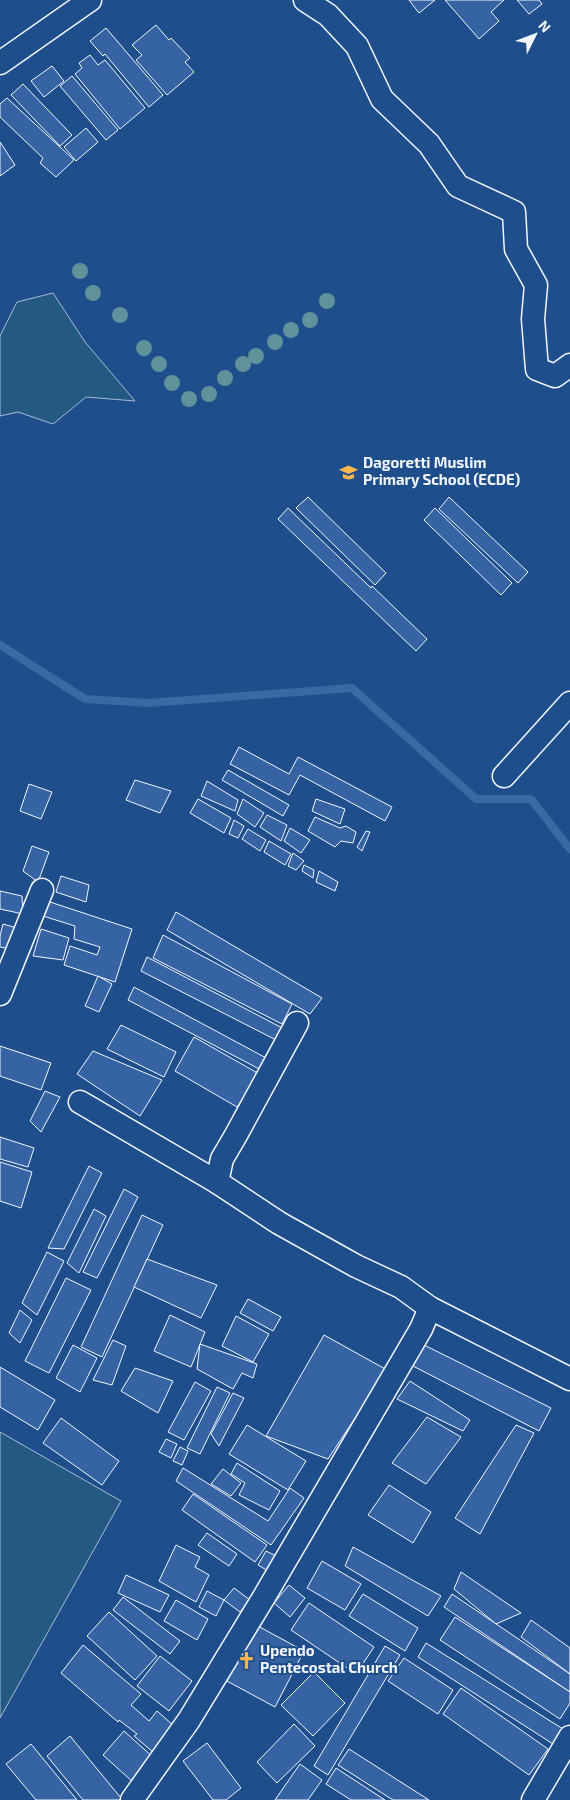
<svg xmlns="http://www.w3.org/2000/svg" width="570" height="1800" viewBox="0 0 570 1800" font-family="'Exo 2',sans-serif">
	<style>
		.green { fill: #245a82; stroke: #a8bbd7 }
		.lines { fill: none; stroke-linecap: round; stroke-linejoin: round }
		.stream { stroke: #3b69a3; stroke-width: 8 }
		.building { fill: #3563a3; stroke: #f2f6ff }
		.street-casing { stroke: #f2f6ff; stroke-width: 25 }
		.street { stroke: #1f4e8c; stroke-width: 22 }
		.tree { fill: #61919a }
		.labels { text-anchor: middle; stroke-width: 4; stroke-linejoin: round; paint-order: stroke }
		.poi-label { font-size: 15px; font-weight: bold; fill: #f2f6ff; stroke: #1f4e8c; text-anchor: start }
	</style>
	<rect width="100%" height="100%" fill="#1f4e8c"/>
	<g class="green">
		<path d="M53 293 85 342 135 401 86 397 53 424 18 412 0 416V336L17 302Z"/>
		<path d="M0 1432 121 1501 0 1718Z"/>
	</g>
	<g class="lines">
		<path class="stream" d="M0 645 85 699 149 703 352 688 476 799H531L570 849"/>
	</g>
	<g class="building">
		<path d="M409 0H435L419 13Z"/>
		<path d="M445 0H504L491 12 499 21 479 39Z"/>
		<path d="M517 0H539L542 4 529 14Z"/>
		<path d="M156 25 169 40 171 38 190 58 185 62 194 72 167 95 136 60 142 55 132 45Z"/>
		<path d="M106 28 163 95 149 107 105 54 103 56 90 41Z"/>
		<path d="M90 55 98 65 105 60 145 108 120 129 75 74 82 68 79 63Z"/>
		<path d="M52 66 64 81 44 97 31 81Z"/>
		<path d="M72 76 118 130 106 140 60 86Z"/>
		<path d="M23 84 72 135 60 146 11 95Z"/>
		<path d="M7 98 74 160 56 177 40 163 43 158 0 117V104Z"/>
		<path d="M86 128 98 142 76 161 64 147Z"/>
		<path d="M0 142 15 165 0 176Z"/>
		<path d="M308 497 386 573 375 585 296 508Z"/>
		<path d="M449 497 528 572 518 583 439 509Z"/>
		<path d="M288 508 371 588 372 586 427 639 416 651 278 519Z"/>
		<path d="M435 508 512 583 501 595 424 520Z"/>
		<path d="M239 747 289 774 298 757 392 807 385 821 300 775 289 795 230 764Z"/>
		<path d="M228 770 289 805 283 816 222 780Z"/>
		<path d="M135 780 171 791 160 813 126 800Z"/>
		<path d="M207 781 238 800 235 811 201 796Z"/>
		<path d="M29 784 52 792 41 819 20 811Z"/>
		<path d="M198 799 231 818 224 833 190 813Z"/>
		<path d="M243 799 264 813 255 827 237 814Z"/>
		<path d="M316 799 345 809 340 824 312 811Z"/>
		<path d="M267 815 287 825 281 841 260 827Z"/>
		<path d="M315 817 340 828 346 826 356 832 353 843 341 841 335 847 308 831Z"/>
		<path d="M234 820 244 826 238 838 229 834Z"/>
		<path d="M290 828 310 840 301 853 284 841Z"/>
		<path d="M248 829 266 840 260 851 242 839Z"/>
		<path d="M366 831 370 832 362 851 357 847Z"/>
		<path d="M269 841 291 854 285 865 264 852Z"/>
		<path d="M32 846 49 852 38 882 23 871Z"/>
		<path d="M293 853 304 861 296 870 288 866Z"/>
		<path d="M304 865 314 870 313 878 302 871Z"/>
		<path d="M319 871 338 882 335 891 316 882Z"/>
		<path d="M61 876 89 885 86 902 56 892Z"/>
		<path d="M0 891 22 896 23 914 0 909Z"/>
		<path d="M47 901 132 929 115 982 64 965 70 946 97 955 100 947 74 939 75 926 43 916Z"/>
		<path d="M176 912 322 998 310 1014 167 930Z"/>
		<path d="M3 924 17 928 11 949 0 947V936Z"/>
		<path d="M41 929 69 938 63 960 33 956Z"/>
		<path d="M163 935 292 1004 282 1024 153 958Z"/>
		<path d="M147 957 286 1030 280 1042 141 971Z"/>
		<path d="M98 976 112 984 99 1012 85 1006Z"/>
		<path d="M134 987 268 1059 263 1071 128 1000Z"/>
		<path d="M121 1025 176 1052 164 1077 107 1049Z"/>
		<path d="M194 1037 261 1075 237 1107 175 1071Z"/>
		<path d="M0 1046 51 1063 41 1090 0 1076Z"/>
		<path d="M93 1051 162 1080 140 1116 77 1074Z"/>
		<path d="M45 1091 60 1097 41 1132 30 1121Z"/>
		<path d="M0 1137 34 1148 28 1167 0 1159Z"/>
		<path d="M0 1162 32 1172 21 1208 0 1201Z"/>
		<path d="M89 1166 102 1173 64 1249 48 1248Z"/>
		<path d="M124 1189 138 1197 97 1278 83 1272Z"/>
		<path d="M94 1209 106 1216 79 1273 67 1263Z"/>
		<path d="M142 1215 163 1225 102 1357 81 1347Z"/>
		<path d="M47 1252 64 1261 37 1315 22 1303Z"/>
		<path d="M147 1259 217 1285 201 1318 134 1287Z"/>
		<path d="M66 1278 91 1290 49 1373 25 1361Z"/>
		<path d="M248 1299 281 1317 273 1331 240 1313Z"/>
		<path d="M20 1310 32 1320 20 1343 9 1333Z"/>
		<path d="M170 1315 205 1332 191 1367 154 1351Z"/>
		<path d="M236 1316 269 1334 253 1362 222 1346Z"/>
		<path d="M324 1335 387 1370 328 1459 266 1436Z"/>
		<path d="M113 1340 126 1346 112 1385 93 1380Z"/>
		<path d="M200 1344 257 1364 253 1378 242 1373 233 1389 197 1369Z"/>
		<path d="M73 1345 97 1358 80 1392 56 1378Z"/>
		<path d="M424 1345 551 1408 539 1431 413 1366Z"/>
		<path d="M0 1367 55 1400 38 1430 0 1407Z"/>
		<path d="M135 1368 173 1381 158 1413 121 1391Z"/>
		<path d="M410 1381 470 1420 463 1431 397 1399Z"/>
		<path d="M195 1382 211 1391 184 1440 168 1432Z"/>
		<path d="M217 1387 230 1393 200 1454 187 1448Z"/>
		<path d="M233 1393 244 1398 219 1446 211 1434Z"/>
		<path d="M427 1417 461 1437 426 1484 392 1463Z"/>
		<path d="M61 1418 119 1461 102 1485 43 1443Z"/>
		<path d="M247 1425 306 1461 288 1490 229 1454Z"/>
		<path d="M516 1425 534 1433 480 1534 455 1518Z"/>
		<path d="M166 1439 177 1444 171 1458 159 1452Z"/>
		<path d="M180 1447 188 1451 182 1465 173 1461Z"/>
		<path d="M237 1463 280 1491 269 1510 239 1495 245 1483 231 1474Z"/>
		<path d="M183 1468 268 1521 290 1488 304 1498 271 1545 176 1481Z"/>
		<path d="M223 1469 241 1483 231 1496 211 1484Z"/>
		<path d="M389 1485 431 1512 413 1543 368 1515Z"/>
		<path d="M193 1494 267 1545 255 1562 182 1510Z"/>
		<path d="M207 1533 237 1554 229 1566 198 1545Z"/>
		<path d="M176 1545 200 1557 195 1567 209 1575 196 1602 159 1581Z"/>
		<path d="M353 1547 441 1596 428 1616 345 1566Z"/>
		<path d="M266 1551 276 1556 268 1571 258 1565Z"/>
		<path d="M322 1561 361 1584 345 1610 307 1588Z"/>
		<path d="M461 1572 521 1613 496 1624 454 1589Z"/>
		<path d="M126 1575 169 1595 160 1612 118 1593Z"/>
		<path d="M289 1585 305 1598 290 1617 274 1603Z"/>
		<path d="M234 1588 250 1600 240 1612 224 1600Z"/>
		<path d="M207 1591 224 1600 216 1616 199 1607Z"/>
		<path d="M363 1594 418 1628 405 1651 349 1616Z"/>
		<path d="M452 1594 570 1674V1692L444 1607Z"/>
		<path d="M123 1597 180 1641 170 1654 113 1610Z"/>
		<path d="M176 1600 208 1619 197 1640 164 1621Z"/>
		<path d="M309 1603 374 1647 356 1674 291 1630Z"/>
		<path d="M109 1612 157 1656 135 1680 87 1636Z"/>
		<path d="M455 1617 570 1692V1703L560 1719 440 1640Z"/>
		<path d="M531 1620 570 1648V1674L521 1637Z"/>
		<path d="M256 1625 304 1651 275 1707 227 1681Z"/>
		<path d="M426 1643 563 1729 553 1744 418 1657Z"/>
		<path d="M83 1645 141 1694 131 1705 149 1721 157 1711 174 1726 153 1752 134 1736 137 1734 119 1720 118 1722 61 1673Z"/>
		<path d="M385 1646 400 1655 328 1775 314 1766Z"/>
		<path d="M160 1656 192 1681 169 1711 137 1686Z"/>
		<path d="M404 1658 453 1690 438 1714 388 1681Z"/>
		<path d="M314 1672 345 1703 313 1736 281 1705Z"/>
		<path d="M461 1688 548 1749 529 1775 443 1714Z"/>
		<path d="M294 1724 315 1746 277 1783 257 1762Z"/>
		<path d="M124 1731 155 1759 134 1783 103 1755Z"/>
		<path d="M70 1736 121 1798 119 1800H83L47 1756Z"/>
		<path d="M207 1743 241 1788 226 1800H213L183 1761Z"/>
		<path d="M31 1744 77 1800H36L6 1764Z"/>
		<path d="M349 1749 429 1800H393L338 1765Z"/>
		<path d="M300 1764 322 1780 308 1800H275Z"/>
		<path d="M336 1768 385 1800H351L326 1784Z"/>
	</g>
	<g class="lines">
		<defs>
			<g id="street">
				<path d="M305 0 328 15 357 46 382 99 429 144 458 186 514 212 516 249 536 285 533 319 537 369 555 376 570 365"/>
				<path d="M0 63 90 0"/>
				<path d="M504 776 570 703"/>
				<path d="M0 994 42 890"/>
				<path d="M80 1102 217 1182 279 1223 356 1266 401 1287 430 1308 570 1379"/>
				<path d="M217 1182 222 1159 236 1135 297 1023"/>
				<path d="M132 1800 189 1720 264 1597 421 1329 430 1308"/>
				<path d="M533 1800 570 1737"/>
			</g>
		</defs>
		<use href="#street" class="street-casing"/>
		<use href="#street" class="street"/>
	</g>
	<g class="tree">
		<circle cx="80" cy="271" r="8"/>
		<circle cx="93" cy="293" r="8"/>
		<circle cx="327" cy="301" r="8"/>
		<circle cx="120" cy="315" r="8"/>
		<circle cx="310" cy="320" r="8"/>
		<circle cx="291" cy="330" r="8"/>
		<circle cx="275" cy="342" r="8"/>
		<circle cx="144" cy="348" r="8"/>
		<circle cx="256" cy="356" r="8"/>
		<circle cx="159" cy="364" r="8"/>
		<circle cx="243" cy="364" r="8"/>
		<circle cx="225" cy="378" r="8"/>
		<circle cx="172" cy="383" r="8"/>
		<circle cx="209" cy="394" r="8"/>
		<circle cx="189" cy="399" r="8"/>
	</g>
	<defs>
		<symbol id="school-bare" viewBox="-9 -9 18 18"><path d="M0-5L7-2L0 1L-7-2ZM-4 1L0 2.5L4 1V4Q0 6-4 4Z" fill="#ffb74d" stroke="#1f4e8c" stroke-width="2.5" paint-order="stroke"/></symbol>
		<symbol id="church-bare" viewBox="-9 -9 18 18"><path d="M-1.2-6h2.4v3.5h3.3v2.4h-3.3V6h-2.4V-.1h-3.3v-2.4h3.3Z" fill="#ffb74d" stroke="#1f4e8c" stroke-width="2.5" paint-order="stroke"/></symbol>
	</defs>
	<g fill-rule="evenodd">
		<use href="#school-bare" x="336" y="460" width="25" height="25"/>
		<use href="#church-bare" x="234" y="1648" width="25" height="25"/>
	</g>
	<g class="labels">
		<g class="poi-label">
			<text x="363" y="468">Dagoretti Muslim<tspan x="363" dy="17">Primary School (ECDE)</tspan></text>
			<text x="260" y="1656">Upendo<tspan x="260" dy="17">Pentecostal Church</tspan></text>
		</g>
	</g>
	<g transform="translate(535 35) rotate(48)" stroke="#1f4e8c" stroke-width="4" paint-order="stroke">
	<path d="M0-4L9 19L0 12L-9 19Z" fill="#f2f6ff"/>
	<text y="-8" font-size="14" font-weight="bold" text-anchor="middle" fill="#f2f6ff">N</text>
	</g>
</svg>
